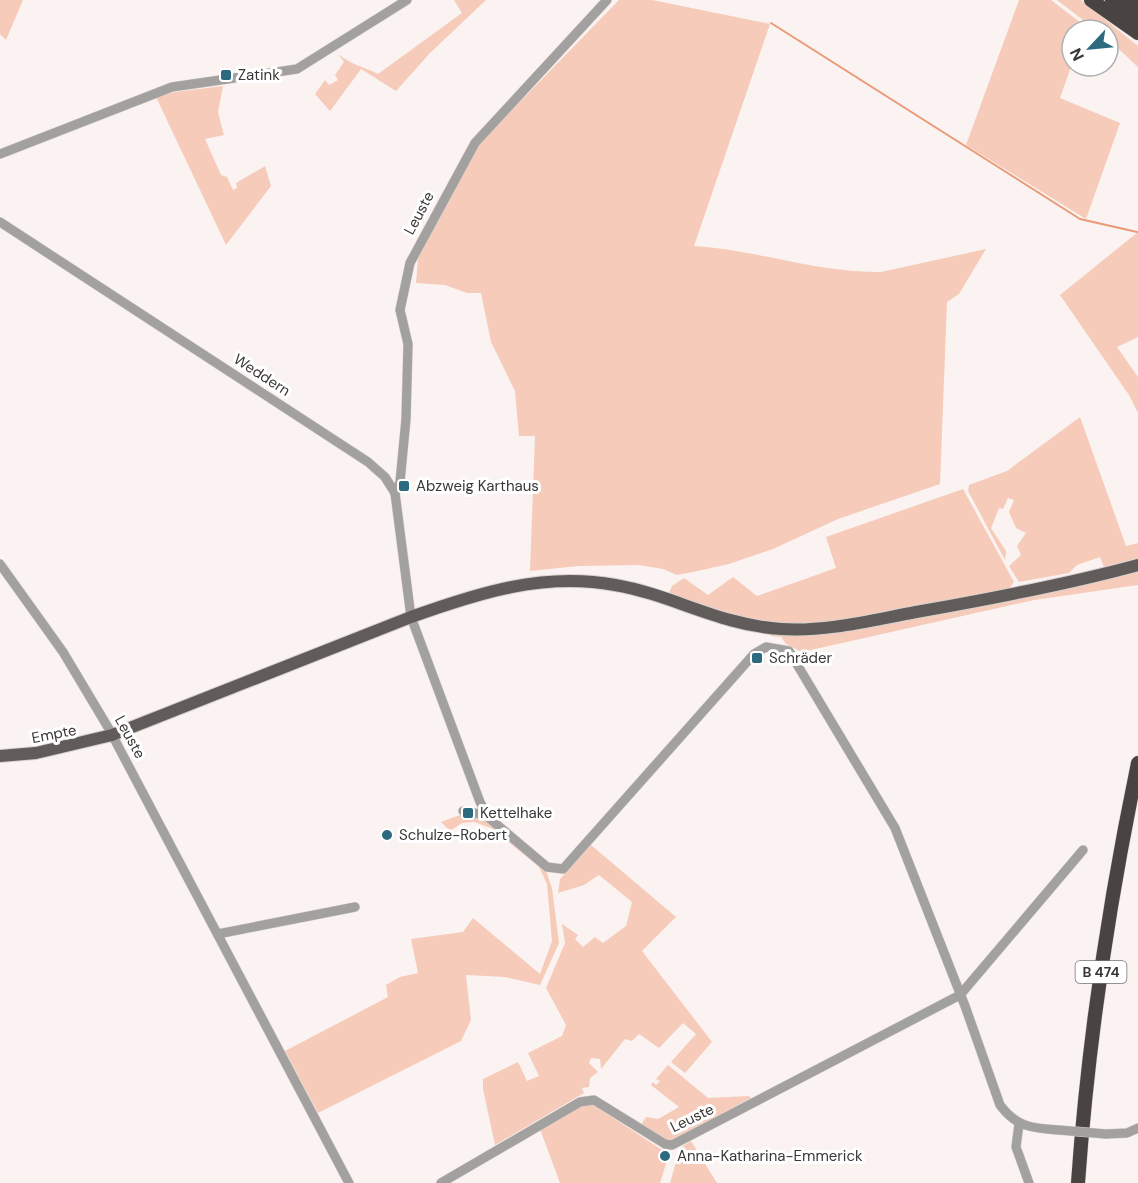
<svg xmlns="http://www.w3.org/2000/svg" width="1138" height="1183" viewBox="0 0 1138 1183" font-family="'DM Sans',sans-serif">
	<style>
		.green { fill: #f6cbb9 }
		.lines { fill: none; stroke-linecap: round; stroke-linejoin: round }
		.stream { stroke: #eb9977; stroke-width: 2 }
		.minor-casing { stroke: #d7d1cf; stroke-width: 10 }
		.major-casing { stroke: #d7d1cf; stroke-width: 14 }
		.highway-casing { stroke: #d7d1cf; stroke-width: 15 }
		.minor { stroke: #a3a19f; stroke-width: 9 }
		.major { stroke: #615c5a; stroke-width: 12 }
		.highway { stroke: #494442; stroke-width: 14 }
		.minor-bridge-casing { stroke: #d7d1cf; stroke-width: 10; stroke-linecap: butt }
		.minor-bridge { stroke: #a3a19f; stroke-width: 9 }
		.poi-dot { fill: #2b6a7f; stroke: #fff; stroke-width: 2 }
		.labels { text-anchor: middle; stroke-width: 6; stroke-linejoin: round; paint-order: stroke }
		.shield { fill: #fff; stroke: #757372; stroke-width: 1.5 }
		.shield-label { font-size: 14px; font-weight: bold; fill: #3a3736 }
		.poi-label { font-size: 15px; fill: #3a3736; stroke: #fff; text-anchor: start }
		.street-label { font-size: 15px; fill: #3a3736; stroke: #fff }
	</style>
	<rect width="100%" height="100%" fill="#faf3f1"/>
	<g class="green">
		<path d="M0 0H23L6 40 0 34Z"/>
		<path d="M454 0H486L430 53 396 91 361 69 330 111 315 94 325 80 329 85 338 80 335 75 344 62 338 54C350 64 364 67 378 74L462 13Z"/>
		<path d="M619 0H652L770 24 694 246C757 250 818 273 881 272L986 249 959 294 947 302 940 484 838 519 773 549 729 564 693 572 677 575 663 569 639 565 578 566 530 571 535 436H519L515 391 491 342 481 293H467L445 285 416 283 418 259 474 149Z"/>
		<path d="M1019 0H1051L1085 26 1084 30H1072V64L1060 98 1120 123 1086 219 966 145Z"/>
		<path d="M1057 0H1081L1138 46V67L1108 39V30H1096Z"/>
		<path d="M223 86 218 112 224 135 205 139 221 175 227 177 233 190 237 188 236 183 265 166 271 186 226 245 156 97 175 92Z"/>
		<path d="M1138 232V337L1117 347 1138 377V413L1129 395 1060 295Z"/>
		<path d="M1080 417 1126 546 1138 543V558L1104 567 1100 557 1077 565 1069 573 1019 582 1009 566 1021 555 1017 546 1026 533 1016 528 1009 512 1014 500 1008 498 1003 509 999 508 991 528 1006 551 1005 560 968 491 969 485 1007 471Z"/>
		<path d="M963 489 1014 582 1006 593 840 622 766 625 671 597 669 593 672 586 684 578 708 595 733 577 757 596 836 568 826 537Z"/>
		<path d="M1138 569V585L1034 600 802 652 786 644 781 637 770 636 774 633Z"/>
		<path d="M460 815 482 816 545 868 552 888 559 943 540 985 505 977 466 975 471 1020 461 1041 318 1113 285 1051 388 997 386 985 400 977 418 973 411 939 463 932 473 918 540 974 552 941 547 884 539 867 491 828 474 822 462 823 450 831 441 822Z"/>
		<path d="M591 845 676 917 642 951 712 1042 685 1073 671 1062 696 1034 683 1023 659 1048 639 1034 632 1041 625 1039 601 1069 600 1059 591 1058 589 1063 598 1072 590 1078 589 1087 582 1088 584 1093 495 1145 483 1089V1079L518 1062 527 1081 539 1076 528 1053 562 1036 566 1025 546 988 565 943 562 924 578 935 575 939 583 947 595 937 603 943 626 926 632 902 599 875 584 885 558 893 560 879Z"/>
		<path d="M668 1065 708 1098 749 1096 751 1098 671 1140 664 1139 641 1125 646 1117 658 1119 679 1107 651 1085 653 1082 656 1085 660 1081 656 1079Z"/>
		<path d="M584 1104H592L662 1150 670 1151 660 1183H560L540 1129Z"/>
		<path d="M691 1141 717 1183H670L680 1148Z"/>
	</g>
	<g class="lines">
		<path class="stream" d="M771 23 1080 219 1137 232"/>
		<defs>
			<g id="minor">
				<path d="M0 154 172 87 297 69 407 0"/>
				<path d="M0 222 368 462 385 477 395 493 411 617 480 802 489 818 547 867 563 869 754 654 766 647 789 651 895 828 965 1006 1000 1105C1017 1128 1033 1128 1059 1130"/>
				<path d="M395 493 400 482 406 419 408 344 400 310 410 263 475 143 607 0"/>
				<path d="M0 564 63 652 109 729 349 1183"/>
				<path d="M463 811 486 815"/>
				<path d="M218 934 355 907"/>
				<path d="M1019 1124 1016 1147 1029 1183"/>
				<path d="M1106 1134 1127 1133 1138 1128"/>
				<path d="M441 1183 580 1102 594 1100 665 1144 672 1145 960 995 1083 850"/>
			</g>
			<path id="major" d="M0 756 36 753 112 735 411 617C478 593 543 572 615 585 673 595 719 625 781 629 826 632 872 620 916 612 990 599 1065 585 1138 565"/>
			<g id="highway">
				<path d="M1091 0 1138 33"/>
				<path d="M1112 0 1138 19"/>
				<path d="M1131 0 1138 5"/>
				<path d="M1078 1183C1088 1041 1109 902 1138 763"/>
			</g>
		</defs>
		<use href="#minor" class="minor-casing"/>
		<use href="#major" class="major-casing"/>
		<use href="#highway" class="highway-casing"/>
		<use href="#minor" class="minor"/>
		<use href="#major" class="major"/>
		<use href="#highway" class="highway"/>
		<defs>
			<path id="minor-bridge" d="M1059 1130 1106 1134"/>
		</defs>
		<use href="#minor-bridge" class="minor-bridge-casing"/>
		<use href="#minor-bridge" class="minor-bridge"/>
	</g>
	<g class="poi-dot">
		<rect x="220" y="69" width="12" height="12" rx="3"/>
		<rect x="398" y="480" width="12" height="12" rx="3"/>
		<rect x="751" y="652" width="12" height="12" rx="3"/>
		<rect x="462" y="807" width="12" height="12" rx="3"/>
		<circle cx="387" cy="835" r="6"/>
		<circle cx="665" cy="1156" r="6"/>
	</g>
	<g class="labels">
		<rect class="shield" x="1075.5" y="961" width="51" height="22" rx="4.5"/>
		<g class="shield-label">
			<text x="1101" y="977">B 474</text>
		</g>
		<g class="poi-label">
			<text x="238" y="80">Zatink</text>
			<text x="416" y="491">Abzweig Karthaus</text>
			<text x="769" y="663">Schräder</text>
			<text x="480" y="818">Kettelhake</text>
			<text x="399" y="840">Schulze-Robert</text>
			<text x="677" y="1161">Anna-Katharina-Emmerick</text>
		</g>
		<g class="street-label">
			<text transform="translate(419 213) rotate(-62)" y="5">Leuste</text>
			<text transform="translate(262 375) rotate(33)" y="5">Weddern</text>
			<text transform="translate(54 734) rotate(-11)" y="5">Empte</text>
			<text transform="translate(130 737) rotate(61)" y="5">Leuste</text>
			<text transform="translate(692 1118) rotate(-26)" y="5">Leuste</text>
		</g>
	</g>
	<g transform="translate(1090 48) rotate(244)"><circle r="28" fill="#ffffff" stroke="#b0afaf" stroke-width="1.5"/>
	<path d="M0-4.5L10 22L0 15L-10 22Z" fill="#2b6a7f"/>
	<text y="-9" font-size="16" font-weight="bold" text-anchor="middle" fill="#3a3736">N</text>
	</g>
</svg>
